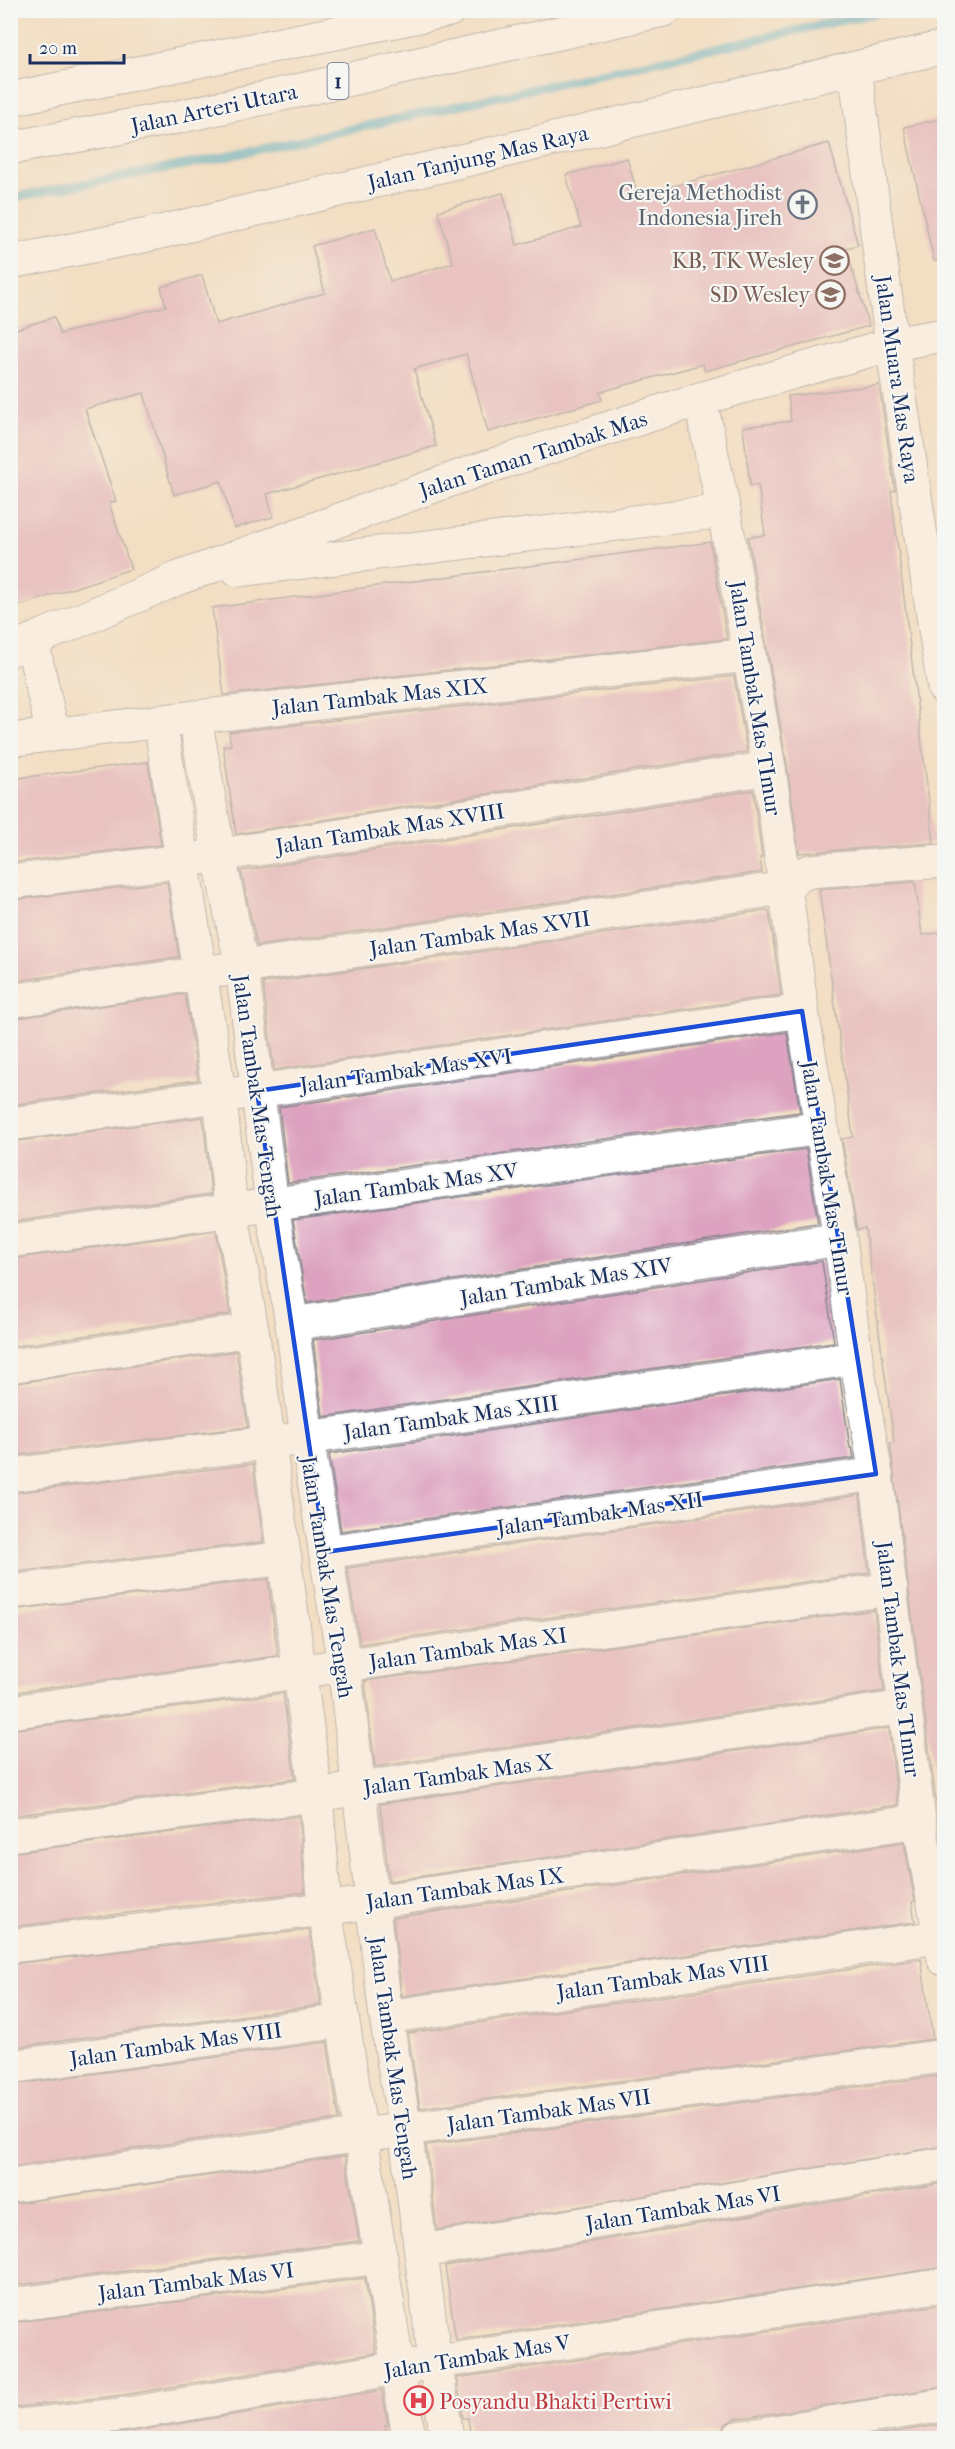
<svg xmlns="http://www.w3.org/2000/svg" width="955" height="2449" viewBox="0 0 955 2449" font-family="'IM FELL French Canon',serif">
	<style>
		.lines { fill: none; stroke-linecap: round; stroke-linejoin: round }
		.stream { stroke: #45a8c5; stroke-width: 9 }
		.building { fill: #dda2bf }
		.minor-casing { stroke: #868690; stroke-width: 35 }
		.highway-casing { stroke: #868690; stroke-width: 35 }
		.minor { stroke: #fff; stroke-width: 33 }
		.highway { stroke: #fff; stroke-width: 33 }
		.marked { fill: none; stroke: #1d4ed8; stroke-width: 4.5; stroke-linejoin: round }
		.labels { text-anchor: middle; stroke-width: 4.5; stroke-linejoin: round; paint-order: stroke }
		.shield { fill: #f6f6f2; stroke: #5d6b8a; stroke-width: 1.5 }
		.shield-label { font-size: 21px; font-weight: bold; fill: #1b2f5e }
		.street-label { font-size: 22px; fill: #1b2f5e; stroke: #f6f6f2 }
		.worship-label { font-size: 22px; fill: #5b616d; stroke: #f6f6f2; text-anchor: end }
		.education-label { font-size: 22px; fill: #785e54; stroke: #f6f6f2; text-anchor: end }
		.health-label { font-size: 22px; fill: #be3a42; stroke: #f6f6f2; text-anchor: start }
	</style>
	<rect width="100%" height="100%" fill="#f6f6f2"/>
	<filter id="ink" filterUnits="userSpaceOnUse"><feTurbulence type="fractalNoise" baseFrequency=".0167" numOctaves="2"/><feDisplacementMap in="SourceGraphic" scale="12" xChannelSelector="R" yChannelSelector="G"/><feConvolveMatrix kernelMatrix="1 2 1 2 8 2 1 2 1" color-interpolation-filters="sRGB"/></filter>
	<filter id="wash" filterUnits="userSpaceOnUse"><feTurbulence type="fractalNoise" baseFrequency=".008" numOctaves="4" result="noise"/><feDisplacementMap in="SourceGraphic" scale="24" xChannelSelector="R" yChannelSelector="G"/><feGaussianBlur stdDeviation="1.35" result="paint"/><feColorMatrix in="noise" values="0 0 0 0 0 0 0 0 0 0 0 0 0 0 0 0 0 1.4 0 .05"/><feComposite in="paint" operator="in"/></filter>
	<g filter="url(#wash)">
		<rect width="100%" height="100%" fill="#f2dec2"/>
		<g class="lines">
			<path class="stream" d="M10 198 221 158 889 10"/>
		</g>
		<g id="blocks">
			<g class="building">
				<path d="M945 118V260L934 261 904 127Z"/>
				<path d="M829 143 858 245 846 248 869 326 705 371 703 364 600 392 602 400 488 432 466 354 414 369 436 446 267 494 273 517 234 528 221 481 174 495 144 393 85 409 116 501 109 503 131 569 10 609V331L54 317 60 334 166 306 161 287 202 275 216 324 325 293 312 246 375 228 390 281 453 263 438 211 503 193 517 245 581 227 566 175 627 158 638 196Z"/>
				<path d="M879 385 895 490 891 491 934 843 799 853 787 765 748 537 765 535 758 485 750 486 743 427 791 421 788 396Z"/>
				<path d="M710 542 727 639 224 695 212 608Z"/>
				<path d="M734 676 747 752 236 834 223 746 231 745 229 732Z"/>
				<path d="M148 762 161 845 10 863V779Z"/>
				<path d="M753 790 762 857 760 858 762 872 257 946 241 871Z"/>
				<path d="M167 882 179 957 10 982V900Z"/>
				<path d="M915 882 922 935 945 932V1857L938 1818 890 1443 894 1442 870 1264 865 1228 857 1230 842 1139 853 1137 819 889Z"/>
				<path d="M767 910 769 911 781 995 274 1070 263 983Z"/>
				<path d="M185 994 198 1080 10 1105V1019Z"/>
				<path d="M787 1032 800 1112 288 1183 279 1107Z"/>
				<path d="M203 1117 211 1194 10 1222V1142Z"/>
				<path d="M806 1149 818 1223 307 1303 293 1220Z"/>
				<path d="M216 1231 230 1314 10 1347V1259Z"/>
				<path d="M822 1261 834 1342 323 1417 313 1340Z"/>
				<path d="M236 1351 248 1427 10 1456V1384Z"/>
				<path d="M840 1379 850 1448H852L854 1458 341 1531 329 1454Z"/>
				<path d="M253 1464 263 1542 10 1573V1493Z"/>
				<path d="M860 1495 869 1573 360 1644 347 1568Z"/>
				<path d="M268 1579 278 1656 10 1693V1610Z"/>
				<path d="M874 1610 884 1691 375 1767 365 1681Z"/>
				<path d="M283 1693 295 1779 10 1816V1730Z"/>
				<path d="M889 1728 898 1805 389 1881 380 1804Z"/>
				<path d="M299 1816 305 1892 10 1927V1853Z"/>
				<path d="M904 1842 915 1901 912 1902 915 1922 402 1996 393 1918Z"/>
				<path d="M309 1930 321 2005 10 2048V1964Z"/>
				<path d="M921 1959 933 2039 420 2108 408 2033Z"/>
				<path d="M327 2042 339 2119 10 2167V2085Z"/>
				<path d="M937 2076 945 2125V2146L437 2230 426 2145Z"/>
				<path d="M345 2156 359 2241 10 2286V2204Z"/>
				<path d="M945 2183V2267L456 2340 445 2266Z"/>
				<path d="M365 2278 376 2353 124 2395 10 2408V2323Z"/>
				<path d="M945 2304V2387L735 2419 727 2423 721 2430 660 2439H471L468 2418H463L457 2378Z"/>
				<path d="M382 2390 388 2425H385L387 2439H76L130 2432Z"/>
				<path d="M945 2424V2439H853Z"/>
			</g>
		</g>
	</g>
	<g filter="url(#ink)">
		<use href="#blocks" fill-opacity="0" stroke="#868690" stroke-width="1.5"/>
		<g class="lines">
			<defs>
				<g id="minor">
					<path d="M855 69 892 344 944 688"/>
					<path d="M10 262 143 236 944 47"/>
					<path d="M700 399 724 511 769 768 802 1011 840 1239 856 1358 876 1474 919 1821 944 1959"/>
					<path d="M238 570 724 511"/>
					<path d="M32 641 53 735"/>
					<path d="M10 650 179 578 478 470 700 399 892 344 944 335"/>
					<path d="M195 717 219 856 242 968 273 1212 292 1324 307 1438 344 1665 386 2017 405 2129 435 2362 447 2438"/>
					<path d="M160 721 220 1097 231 1210 252 1330 269 1443 316 1795 325 1909 409 2438"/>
					<path d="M10 740 195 717 749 655"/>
					<path d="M10 882 182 861 769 768"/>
					<path d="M10 1001 785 888 798 876 810 871 944 861"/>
					<path d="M10 1124 257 1091 802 1011"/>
					<path d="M10 1241 822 1128"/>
					<path d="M292 1324 840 1239"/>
					<path d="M10 1366 252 1330"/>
					<path d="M10 1475 307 1438 856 1358"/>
					<path d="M325 1552 876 1474"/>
					<path d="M10 1592 285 1558"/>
					<path d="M10 1712 891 1589"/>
					<path d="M10 1835 316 1795 904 1707"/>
					<path d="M10 1946 325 1909 919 1821"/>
					<path d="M386 2017 939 1937"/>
					<path d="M10 2067 342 2021"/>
					<path d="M10 2186 362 2135 944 2056"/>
					<path d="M422 2251 944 2164"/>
					<path d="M10 2305 381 2257"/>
					<path d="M10 2427 127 2414 398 2368 944 2285"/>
					<path d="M738 2438 944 2405"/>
				</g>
				<g id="highway">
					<path d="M10 99 449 10"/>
					<path d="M10 148 178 117 664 10"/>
				</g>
			</defs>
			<use href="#minor" class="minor-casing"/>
			<use href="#highway" class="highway-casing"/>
			<use href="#minor" class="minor"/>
			<use href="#highway" class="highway"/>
		</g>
	</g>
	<path d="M0 0H955V2449H0ZM802 1011 876 1474 325 1552 257 1091Z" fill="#f2dec2" fill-opacity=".55" fill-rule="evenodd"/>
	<path class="marked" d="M802 1011 876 1474 325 1552 257 1091Z"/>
	<defs>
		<symbol id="church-ring" viewBox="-11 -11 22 22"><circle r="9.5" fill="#f6f6f2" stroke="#6b7280" stroke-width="1.5"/><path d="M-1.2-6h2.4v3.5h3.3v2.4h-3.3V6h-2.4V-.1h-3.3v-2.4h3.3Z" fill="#6b7280"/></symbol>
		<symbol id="school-ring" viewBox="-11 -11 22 22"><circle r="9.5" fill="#f6f6f2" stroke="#8d6e63" stroke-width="1.5"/><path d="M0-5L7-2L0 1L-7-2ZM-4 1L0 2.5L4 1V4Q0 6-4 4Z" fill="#8d6e63"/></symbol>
		<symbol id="hospital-ring" viewBox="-11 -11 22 22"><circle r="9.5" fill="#f6f6f2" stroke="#e0444e" stroke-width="1.5"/><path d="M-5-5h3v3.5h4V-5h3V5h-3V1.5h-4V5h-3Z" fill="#e0444e"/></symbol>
	</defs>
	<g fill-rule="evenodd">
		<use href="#church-ring" x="786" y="188" width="33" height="33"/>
		<use href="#school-ring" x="818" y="244" width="33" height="33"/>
		<use href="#school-ring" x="814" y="278" width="33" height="33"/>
		<use href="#hospital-ring" x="402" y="2384" width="33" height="33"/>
	</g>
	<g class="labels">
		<rect class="shield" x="327.5" y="63" width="21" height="36" rx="4.5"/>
		<g class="shield-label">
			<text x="338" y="88">1</text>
		</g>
		<g class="street-label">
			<text transform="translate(214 108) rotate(-12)" y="8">Jalan Arteri Utara</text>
			<text transform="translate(478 157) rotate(-13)" y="8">Jalan Tanjung Mas Raya</text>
			<text transform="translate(898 379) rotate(82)" y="8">Jalan Muara Mas Raya</text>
			<text transform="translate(533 454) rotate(-18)" y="8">Jalan Taman Tambak Mas</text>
			<text transform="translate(380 696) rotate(-6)" y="8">Jalan Tambak Mas XIX</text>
			<text transform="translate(756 698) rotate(81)" y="8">Jalan Tambak Mas TImur</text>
			<text transform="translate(390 828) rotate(-9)" y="8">Jalan Tambak Mas XVIII</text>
			<text transform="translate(480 933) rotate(-8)" y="8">Jalan Tambak Mas XVII</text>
			<text transform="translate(406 1070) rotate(-8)" y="8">Jalan Tambak Mas XVI</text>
			<text transform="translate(258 1096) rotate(82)" y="8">Jalan Tambak Mas Tengah</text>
			<text transform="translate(828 1178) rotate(81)" y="8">Jalan Tambak Mas TImur</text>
			<text transform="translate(416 1184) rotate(-8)" y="8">Jalan Tambak Mas XV</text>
			<text transform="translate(566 1281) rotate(-9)" y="8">Jalan Tambak Mas XIV</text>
			<text transform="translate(451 1417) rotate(-8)" y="8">Jalan Tambak Mas XIII</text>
			<text transform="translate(600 1513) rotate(-8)" y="8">Jalan Tambak Mas XII</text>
			<text transform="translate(328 1577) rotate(81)" y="8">Jalan Tambak Mas Tengah</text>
			<text transform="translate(468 1648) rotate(-8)" y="8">Jalan Tambak Mas XI</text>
			<text transform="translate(899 1659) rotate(83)" y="8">Jalan Tambak Mas TImur</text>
			<text transform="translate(458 1774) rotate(-8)" y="8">Jalan Tambak Mas X</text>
			<text transform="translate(465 1888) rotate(-8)" y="8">Jalan Tambak Mas IX</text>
			<text transform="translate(663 1977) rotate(-8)" y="8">Jalan Tambak Mas VIII</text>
			<text transform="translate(176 2044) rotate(-8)" y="8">Jalan Tambak Mas VIII</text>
			<text transform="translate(394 2058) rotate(82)" y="8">Jalan Tambak Mas Tengah</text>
			<text transform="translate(549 2110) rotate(-8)" y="8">Jalan Tambak Mas VII</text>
			<text transform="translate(683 2208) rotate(-9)" y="8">Jalan Tambak Mas VI</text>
			<text transform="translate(196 2281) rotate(-7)" y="8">Jalan Tambak Mas VI</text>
			<text transform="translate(477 2356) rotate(-9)" y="8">Jalan Tambak Mas V</text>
		</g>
		<g class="worship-label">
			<text x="782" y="200">Gereja Methodist<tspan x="782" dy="25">Indonesia Jireh</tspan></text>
		</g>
		<g class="education-label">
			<text x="814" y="268">KB, TK Wesley</text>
			<text x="810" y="302">SD Wesley</text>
		</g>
		<g class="health-label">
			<text x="439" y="2409">Posyandu Bhakti Pertiwi</text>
		</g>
	</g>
	<rect width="955" height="2449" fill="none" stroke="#f6f6f2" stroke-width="36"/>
	<path d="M30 54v9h94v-9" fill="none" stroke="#1b2f5e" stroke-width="3"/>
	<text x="39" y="54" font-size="18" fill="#1b2f5e" stroke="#f6f6f2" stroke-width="4.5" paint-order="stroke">20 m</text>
</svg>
